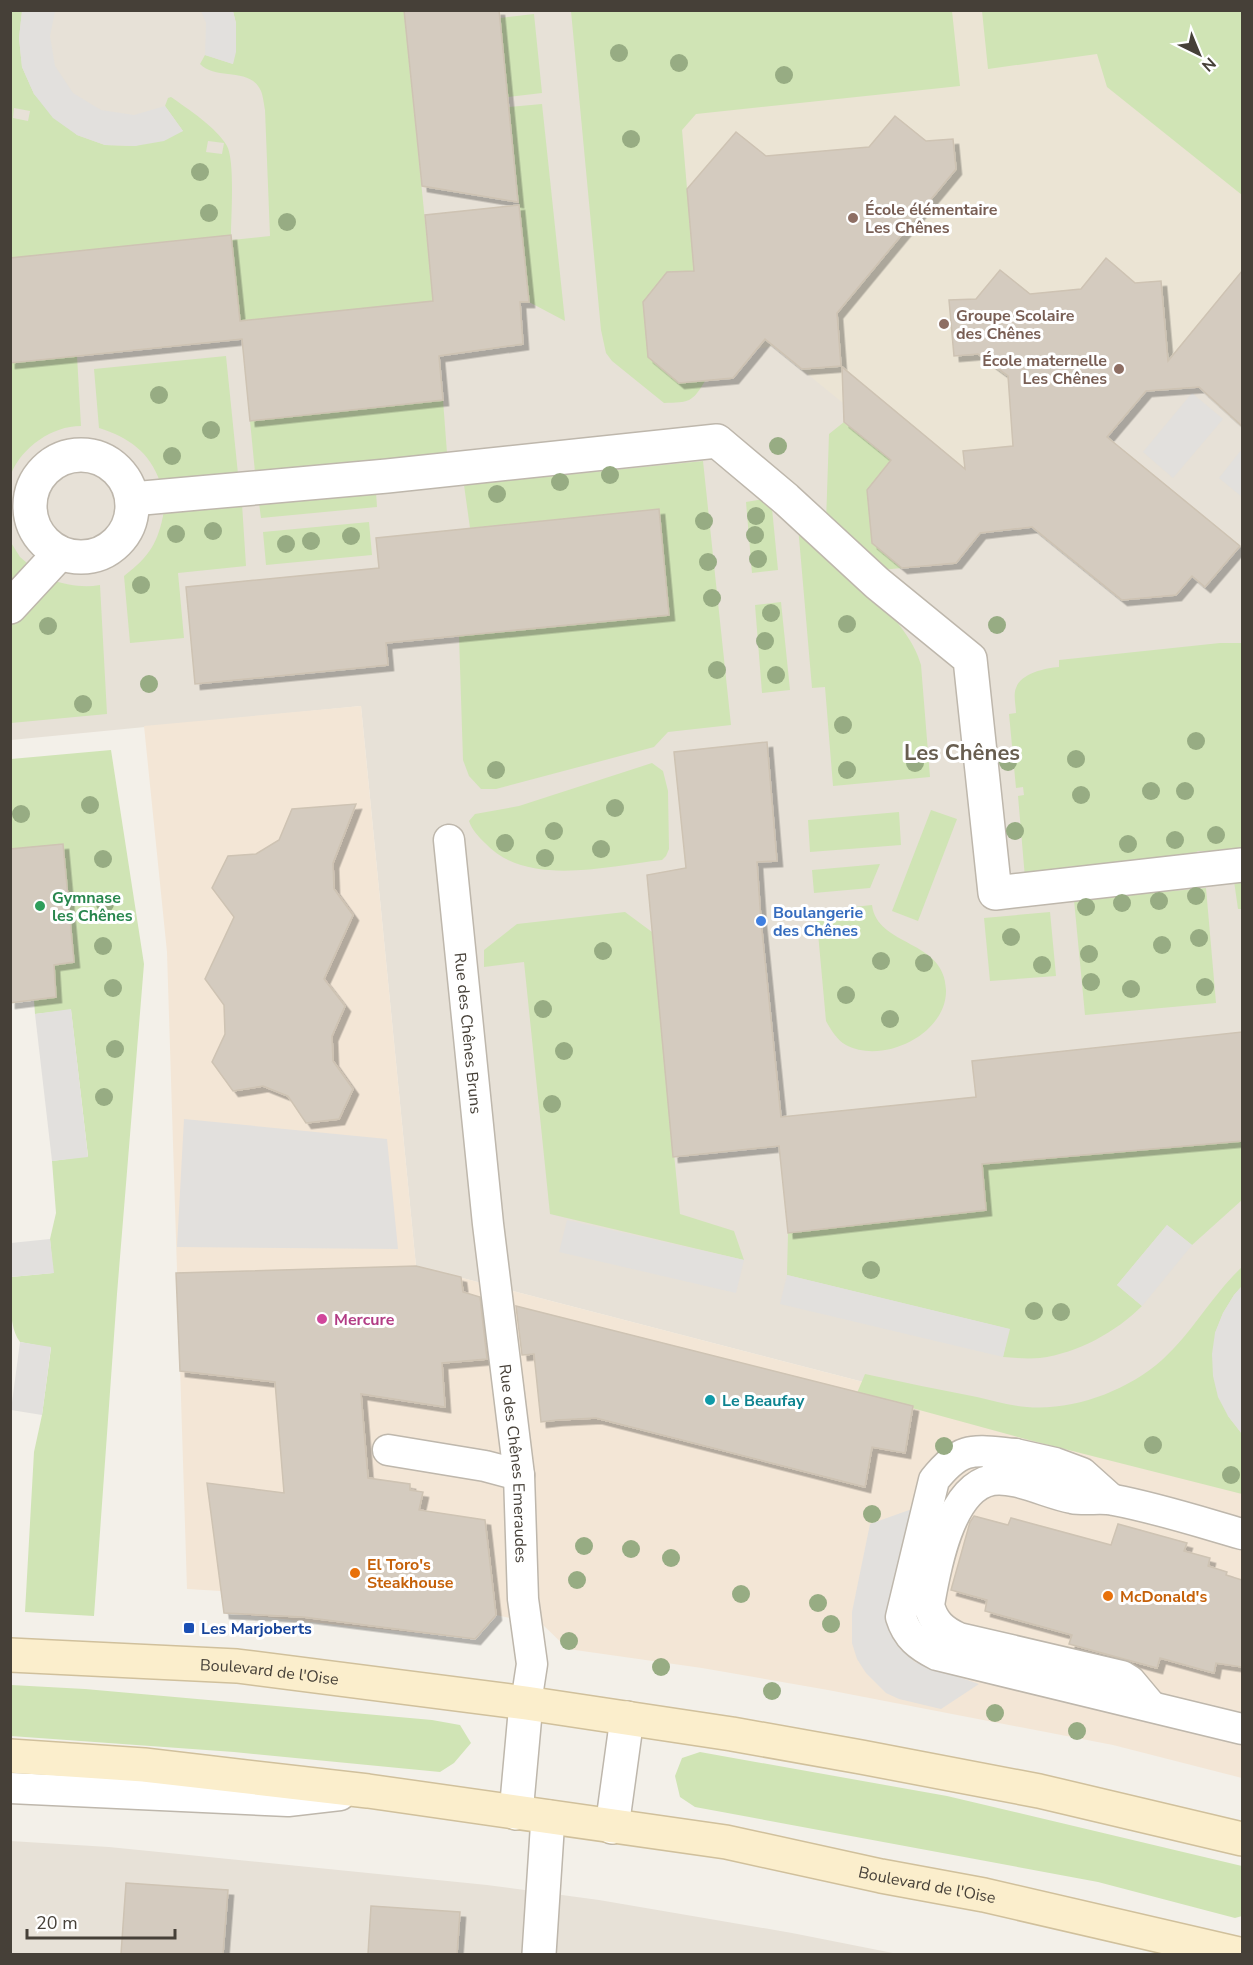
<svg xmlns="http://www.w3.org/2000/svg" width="1253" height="1965" viewBox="0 0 1253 1965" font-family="'Nunito Sans',sans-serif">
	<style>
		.residential { fill: #e7e1d7 }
		.commercial { fill: #f3e6d6 }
		.education { fill: #ebe4d4 }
		.green { fill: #d0e4b5; fill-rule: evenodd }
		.parking { fill: #e2e0dd }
		.building { fill: #d4cbbf; stroke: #cec3b3; stroke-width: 1.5; filter: url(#shadow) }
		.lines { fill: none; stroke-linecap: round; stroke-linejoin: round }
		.lane-casing { stroke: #beb7ac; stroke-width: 33 }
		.street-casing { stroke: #beb7ac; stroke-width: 36 }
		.secondary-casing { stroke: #d0c09c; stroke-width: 36 }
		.lane { stroke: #fff; stroke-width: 30 }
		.street { stroke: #fff; stroke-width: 33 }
		.secondary { stroke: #fbeecc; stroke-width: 33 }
		.tree { fill: #97ac83 }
		.education-dot { fill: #8d6e63; stroke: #fff; stroke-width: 2 }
		.leisure-dot { fill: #2e9e5b; stroke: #fff; stroke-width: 2 }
		.shop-dot { fill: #3f7fe0; stroke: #fff; stroke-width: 2 }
		.hotel-dot { fill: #d1479c; stroke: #fff; stroke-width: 2 }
		.culture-dot { fill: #0f9aa8; stroke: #fff; stroke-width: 2 }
		.food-dot { fill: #e8710a; stroke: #fff; stroke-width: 2 }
		.transit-dot { fill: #1a4fb4; stroke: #fff; stroke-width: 2 }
		.labels { text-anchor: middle; stroke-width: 6; stroke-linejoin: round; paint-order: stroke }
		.education-label { font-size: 16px; font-weight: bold; fill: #785e54; stroke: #fff; text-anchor: start }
		.leisure-label { font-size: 16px; font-weight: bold; fill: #27864d; stroke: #fff; text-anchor: start }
		.shop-label { font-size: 16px; font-weight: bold; fill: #366cbe; stroke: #fff; text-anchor: start }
		.street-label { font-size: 16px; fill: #464038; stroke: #fff }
		.hotel-label { font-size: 16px; font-weight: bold; fill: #b23c85; stroke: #fff; text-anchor: start }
		.culture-label { font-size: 16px; font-weight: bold; fill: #0d838f; stroke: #fff; text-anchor: start }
		.food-label { font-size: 16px; font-weight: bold; fill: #c56008; stroke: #fff; text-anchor: start }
		.transit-label { font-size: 16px; font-weight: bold; fill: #164399; stroke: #fff; text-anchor: start }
		.district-label { font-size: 22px; font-weight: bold; fill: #685e50; stroke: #fff }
	</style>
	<defs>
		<filter id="shadow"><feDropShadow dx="5.5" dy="5.5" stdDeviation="0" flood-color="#0004"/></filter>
	</defs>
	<rect width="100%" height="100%" fill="#f3f0e9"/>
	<g class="residential">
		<path d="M11 11H1242V1480L416 1266 361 706 11 740Z"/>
		<path d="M10 1841 109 1847 487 1885 599 1900 792 1933 898 1954H11Z"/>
	</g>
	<path class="commercial" d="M361 706 416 1266 1242 1480V1778L1113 1745 828 1690 702 1668 568 1649 543 1625 496 1615 475 1639 224 1613 221 1591 187 1589 167 952 144 726Z"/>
	<path class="education" d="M783 11H1242V413L1229 414 1199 387 1146 391 1107 437 1240 546 1202 566 1176 595 1122 600 1032 527 980 533 956 563 902 568 872 543 867 490 870 443 844 422 843 403 773 346 757 349 643 302 667 272 694 271 682 130Z"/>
	<g class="green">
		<path d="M10 11H22L19 38 22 67 34 94 77 135 105 145 135 146 183 131 165 106 168 98 171 97C188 109 217 128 227 146 235 161 231 216 231 235L11 258ZM14 108 30 111 28 121 13 118ZM208 141 224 143 222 154 206 152Z"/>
		<path d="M233 11H404L433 301 240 321 232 240 270 236 265 110C264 104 263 96 261 91 250 66 216 81 200 64L205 55 233 64 236 23Z"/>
		<path d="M571 11H952L960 86 696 114 682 130 694 271 667 272 643 302 705 381C692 403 689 402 664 403L612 361 606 353 601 330Z"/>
		<path d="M982 11H1242V195L1107 87 1097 54 988 69Z"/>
		<path d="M534 14 542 93 508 97 500 18Z"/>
		<path d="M542 104 565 321 529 302 509 107Z"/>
		<path d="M77 356 81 426C52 426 22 447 11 474V363Z"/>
		<path d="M226 356 238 474 160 482C150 452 128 437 99 428L94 369Z"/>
		<path d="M443 400 447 453 255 472 250 421Z"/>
		<path d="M844 422 892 458 867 490 872 543 902 568 881 570 826 522 829 434Z"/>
		<path d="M703 461 731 725 668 732 654 747 496 789H481L469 776 463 760 459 636 669 615 659 509 470 528 464 485Z"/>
		<path d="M376 492 377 507 261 518 259 503Z"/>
		<path d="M771 498 778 570 752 573 746 502Z"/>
		<path d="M242 504 246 566 178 573 184 638 130 643 124 576C150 556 158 543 164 511Z"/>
		<path d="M369 522 372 555 266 565 263 532Z"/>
		<path d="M798 526C833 559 910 619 921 665L930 777 833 786 825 687 812 688Z"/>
		<path d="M10 541 20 557 27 563 11 581Z"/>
		<path d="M51 580C68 585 83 588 100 585L107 714 11 723 10 625Z"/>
		<path d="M781 602 790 690 762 693 755 605Z"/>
		<path d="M1220 643H1242V853H1211L1207 851H1198L1184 859 1169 861 1160 858 1141 859 1133 863 1075 873 1074 866 1066 867V874L1025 878 1018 796 1024 795 1023 787 1016 788 1009 714 1016 713C1016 706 1013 695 1016 688 1021 673 1046 668 1059 667V660Z"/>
		<path d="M111 750 144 964 117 1294 94 1616 25 1612 34 1452 42 1415 51 1348 20 1342C8 1326 11 1297 11 1277L53 1273 50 1239 56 1213 52 1161 88 1156 71 1010 35 1014 34 1000 56 997 54 965 74 962 63 844 11 849V759Z"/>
		<path d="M652 763 663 771 668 791 669 849 666 856 662 860C608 866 526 888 485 843 478 836 472 830 469 821L475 814 519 806Z"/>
		<path d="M931 810 957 819 918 921 892 911Z"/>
		<path d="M899 812 901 845 810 852 808 820Z"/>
		<path d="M880 864 870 888 814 893 812 870Z"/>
		<path d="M1242 880V909H1238L1234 881Z"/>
		<path d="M1206 888 1216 1003 1085 1015 1074 900Z"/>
		<path d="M872 905C877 947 945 939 946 990 947 1034 883 1065 846 1045 837 1040 831 1030 826 1021L816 911Z"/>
		<path d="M625 912 652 932 680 1214 734 1231 744 1260 550 1214 524 962 484 967V950L517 924Z"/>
		<path d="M1050 912 1056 976 990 981 984 918Z"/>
		<path d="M1242 1141V1200L1192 1245 1167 1225 1117 1285 1142 1306C1116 1332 1078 1353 1040 1358 1028 1359 1015 1358 1003 1357L1009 1329 787 1275 788 1233 986 1210 982 1164Z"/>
		<path d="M1242 1267V1286L1234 1295 1223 1313 1215 1333 1228 1416 1242 1434V1494L1025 1439 857 1393 865 1374C903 1382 940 1390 977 1397 994 1401 1010 1406 1027 1407 1073 1411 1127 1391 1162 1360 1193 1332 1212 1295 1242 1267Z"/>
		<path d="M11 1685 85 1689 432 1720 460 1725 471 1743 454 1763 440 1772 234 1752 11 1736Z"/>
		<path d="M700 1752 947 1796 1242 1866V1916L1235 1918 1098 1882 695 1807 680 1797 675 1776 682 1758Z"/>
	</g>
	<g class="parking">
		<path d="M22 11H55L50 36 55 66 73 93 101 110 134 115 165 106 183 131 164 141 135 146 105 145 77 135 53 118 34 94 22 67 19 38Z"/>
		<path d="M201 11H233L236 23V52L233 64 205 55 206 23Z"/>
		<path d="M1192 393 1223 419 1173 478 1143 452Z"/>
		<path d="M1242 449V497L1219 478Z"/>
		<path d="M71 1009 88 1157 52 1161 35 1014Z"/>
		<path d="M184 1119 387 1139 398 1249 177 1247Z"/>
		<path d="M567 1220 744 1260 736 1293 559 1252Z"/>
		<path d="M1167 1225 1192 1245 1142 1306 1117 1285Z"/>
		<path d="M50 1239 54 1273 11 1277V1243Z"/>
		<path d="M787 1275 1010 1329 1003 1357 780 1304Z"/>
		<path d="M1242 1286V1434L1228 1416 1218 1397 1213 1376 1212 1354 1215 1333 1223 1313 1234 1295Z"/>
		<path d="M20 1342 51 1347 42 1415 11 1410Z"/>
		<path d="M912 1509 891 1628 893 1639 901 1650 915 1662 979 1684 941 1709 899 1699 886 1693 866 1673 857 1659 852 1643V1612L870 1524Z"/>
	</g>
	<g class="building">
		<path d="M404 10H499L518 202 422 186Z"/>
		<path d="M895 116 926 141 953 139 956 169 837 313 841 366 802 369 765 339 733 378 679 383 648 357 643 302 667 272 694 271 687 189 736 132 766 156 869 147Z"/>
		<path d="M519 205 529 302H520L523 344 439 356 443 400 250 421 242 339 10 363V258L231 235 240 321 433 301 425 215Z"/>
		<path d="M1106 258 1135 283 1161 281 1168 361 1242 271V426L1199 387 1146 391 1107 437 1240 546 1205 587 1192 576 1176 595 1122 600 1032 527 980 533 956 563 902 568 872 543 867 490 891 460 844 422 842 367 965 469 963 451 1013 446 1008 376 978 354 954 356 949 300 976 299 1000 270 1030 294 1081 289Z"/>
		<path d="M659 509 669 615 386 643 388 665 195 684 186 587 379 568 376 538Z"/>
		<path d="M767 742 777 861 757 862 761 921 781 1117 976 1097 972 1061 1242 1032V1141L982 1164 986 1210 788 1233 779 1146 673 1157 647 875 686 868 674 752Z"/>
		<path d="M356 804 333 863 334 889 353 915 324 979 345 1006 332 1036 333 1061 353 1089 339 1119 306 1123 288 1096 263 1086 233 1091 212 1062 225 1034 224 1005 205 979 234 917 212 888 228 856 256 854 279 840 292 809Z"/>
		<path d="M63 844 74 962 54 965 56 997 10 1003V849Z"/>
		<path d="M416 1266 461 1277 463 1292 480 1297 487 1359 442 1363 445 1407 361 1394 368 1478 410 1484V1490L423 1492 419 1510 485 1520 496 1615 475 1639 303 1617 224 1613 207 1483 284 1493 275 1382 180 1371 176 1273Z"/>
		<path d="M516 1306 913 1406 905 1453 872 1447 865 1487 596 1418 557 1420 541 1422 534 1354 522 1355Z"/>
		<path d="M974 1516 1008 1525 1011 1518 1111 1545 1118 1524 1187 1543 1184 1551 1210 1558 1208 1566 1227 1572 1226 1575 1242 1580V1667L1216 1663 1214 1673 1160 1658 1157 1668 1069 1644 1072 1635 985 1611 987 1600 951 1590 970 1522Z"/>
		<path d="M126 1883 228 1890 223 1954H121Z"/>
		<path d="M371 1906 460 1912 457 1954H368Z"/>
	</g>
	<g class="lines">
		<defs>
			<g id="lane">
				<path id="s1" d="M449 840 488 1224 519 1475 523 1599 532 1664 526 1703"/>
				<path d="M388 1450 485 1466 519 1475"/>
				<path d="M1015 1454C973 1450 962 1445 934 1480L901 1617C907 1637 919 1646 937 1655L1242 1729"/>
				<path d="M997 1462 1015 1454 1055 1463 1082 1473 1111 1499"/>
				<path d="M1151 1706 1130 1681 1122 1676 959 1638C943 1631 933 1622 929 1605 935 1570 949 1488 992 1480 1015 1476 1049 1494 1072 1498 1086 1501 1100 1497 1114 1500 1157 1508 1200 1522 1242 1534"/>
				<path d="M10 1788 288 1801 340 1795"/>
			</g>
			<g id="street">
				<circle cx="81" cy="506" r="51"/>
				<path d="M132 499 387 476 717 441 786 499 877 583 970 659 995 893 1242 865"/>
				<path d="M10 607 60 553"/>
				<path d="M516 1813 526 1703"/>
				<path d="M612 1827 627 1718"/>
				<path d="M539 1954 548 1817"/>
			</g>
			<g id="secondary">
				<path id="s2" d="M10 1655 237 1666 526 1703 732 1734 861 1757 1039 1791 1242 1839"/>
				<path id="s3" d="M10 1756 144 1765 368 1791 726 1842 881 1876 984 1895 1239 1954"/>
			</g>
		</defs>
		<use href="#lane" class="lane-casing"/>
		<use href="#street" class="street-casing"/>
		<use href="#secondary" class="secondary-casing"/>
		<use href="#lane" class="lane"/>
		<use href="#street" class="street"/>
		<use href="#secondary" class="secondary"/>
	</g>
	<g class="tree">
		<circle cx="619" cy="53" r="9"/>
		<circle cx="679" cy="63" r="9"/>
		<circle cx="784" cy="75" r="9"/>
		<circle cx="631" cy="139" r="9"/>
		<circle cx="200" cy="172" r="9"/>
		<circle cx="209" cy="213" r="9"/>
		<circle cx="287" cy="222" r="9"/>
		<circle cx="159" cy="395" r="9"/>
		<circle cx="211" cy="430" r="9"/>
		<circle cx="778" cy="446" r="9"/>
		<circle cx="172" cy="456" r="9"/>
		<circle cx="610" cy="475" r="9"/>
		<circle cx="560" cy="482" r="9"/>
		<circle cx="497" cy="494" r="9"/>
		<circle cx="756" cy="516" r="9"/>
		<circle cx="704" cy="521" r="9"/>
		<circle cx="213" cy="531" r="9"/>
		<circle cx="176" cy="534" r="9"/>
		<circle cx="755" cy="535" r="9"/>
		<circle cx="351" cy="536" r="9"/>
		<circle cx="311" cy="541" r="9"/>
		<circle cx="286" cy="544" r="9"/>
		<circle cx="758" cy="559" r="9"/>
		<circle cx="708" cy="562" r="9"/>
		<circle cx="141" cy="585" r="9"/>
		<circle cx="712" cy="598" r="9"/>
		<circle cx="771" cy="613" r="9"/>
		<circle cx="847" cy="624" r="9"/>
		<circle cx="997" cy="625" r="9"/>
		<circle cx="48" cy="626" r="9"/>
		<circle cx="765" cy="641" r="9"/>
		<circle cx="717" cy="670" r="9"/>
		<circle cx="776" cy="675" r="9"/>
		<circle cx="149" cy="684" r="9"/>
		<circle cx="83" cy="704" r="9"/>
		<circle cx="843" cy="725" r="9"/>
		<circle cx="1196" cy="741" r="9"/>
		<circle cx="1076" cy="759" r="9"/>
		<circle cx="1008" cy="762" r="9"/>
		<circle cx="915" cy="763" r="9"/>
		<circle cx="496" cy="770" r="9"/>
		<circle cx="847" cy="770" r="9"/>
		<circle cx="1151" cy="791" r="9"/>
		<circle cx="1185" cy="791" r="9"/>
		<circle cx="1081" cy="795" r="9"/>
		<circle cx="90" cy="805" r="9"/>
		<circle cx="615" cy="808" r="9"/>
		<circle cx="21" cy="814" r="9"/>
		<circle cx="554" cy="831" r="9"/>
		<circle cx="1015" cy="831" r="9"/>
		<circle cx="1216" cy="835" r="9"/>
		<circle cx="1175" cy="840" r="9"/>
		<circle cx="505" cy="843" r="9"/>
		<circle cx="1128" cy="844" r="9"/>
		<circle cx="601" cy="849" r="9"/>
		<circle cx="545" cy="858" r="9"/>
		<circle cx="103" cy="859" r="9"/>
		<circle cx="1196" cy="896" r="9"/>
		<circle cx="1159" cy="901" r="9"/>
		<circle cx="1122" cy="903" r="9"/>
		<circle cx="105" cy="904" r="9"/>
		<circle cx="1086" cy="907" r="9"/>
		<circle cx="1011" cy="937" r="9"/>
		<circle cx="1199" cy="938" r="9"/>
		<circle cx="1162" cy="945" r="9"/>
		<circle cx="103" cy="946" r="9"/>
		<circle cx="603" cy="951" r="9"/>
		<circle cx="1089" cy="954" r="9"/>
		<circle cx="881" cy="961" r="9"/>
		<circle cx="924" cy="963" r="9"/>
		<circle cx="1042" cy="965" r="9"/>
		<circle cx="1091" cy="982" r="9"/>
		<circle cx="1205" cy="987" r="9"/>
		<circle cx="113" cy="988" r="9"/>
		<circle cx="1131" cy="989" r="9"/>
		<circle cx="846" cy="995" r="9"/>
		<circle cx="543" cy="1009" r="9"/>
		<circle cx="890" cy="1019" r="9"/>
		<circle cx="115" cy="1049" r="9"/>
		<circle cx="564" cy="1051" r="9"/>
		<circle cx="104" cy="1097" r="9"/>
		<circle cx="552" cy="1104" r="9"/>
		<circle cx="871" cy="1270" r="9"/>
		<circle cx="1034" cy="1311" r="9"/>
		<circle cx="1061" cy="1312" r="9"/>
		<circle cx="1153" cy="1445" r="9"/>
		<circle cx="944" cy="1446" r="9"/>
		<circle cx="1231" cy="1475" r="9"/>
		<circle cx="872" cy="1514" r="9"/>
		<circle cx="584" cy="1546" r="9"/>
		<circle cx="631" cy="1549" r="9"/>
		<circle cx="671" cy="1558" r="9"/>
		<circle cx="577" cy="1580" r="9"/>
		<circle cx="741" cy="1594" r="9"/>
		<circle cx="818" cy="1603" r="9"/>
		<circle cx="831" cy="1624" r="9"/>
		<circle cx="569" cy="1641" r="9"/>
		<circle cx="661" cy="1667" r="9"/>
		<circle cx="772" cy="1691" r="9"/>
		<circle cx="995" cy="1713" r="9"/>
		<circle cx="1077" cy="1731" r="9"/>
	</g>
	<g class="education-dot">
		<circle cx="853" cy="218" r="6"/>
		<circle cx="944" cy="324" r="6"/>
		<circle cx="1119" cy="369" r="6"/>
	</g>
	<circle class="leisure-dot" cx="40" cy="906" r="6"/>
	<circle class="shop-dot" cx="761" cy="921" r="6"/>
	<circle class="hotel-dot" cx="322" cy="1319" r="6"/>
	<circle class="culture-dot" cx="710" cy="1400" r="6"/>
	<g class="food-dot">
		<circle cx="355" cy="1573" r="6"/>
		<circle cx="1108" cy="1596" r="6"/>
	</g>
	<rect class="transit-dot" x="183" y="1622" width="12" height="12" rx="3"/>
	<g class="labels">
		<g class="education-label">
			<text x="865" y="215">École élémentaire<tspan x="865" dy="18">Les Chênes</tspan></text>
			<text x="956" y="321">Groupe Scolaire<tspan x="956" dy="18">des Chênes</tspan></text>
			<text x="1107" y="366" text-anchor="end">École maternelle<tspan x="1107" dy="18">Les Chênes</tspan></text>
		</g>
		<g class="leisure-label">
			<text x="52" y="903">Gymnase<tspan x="52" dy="18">les Chênes</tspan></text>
		</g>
		<g class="shop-label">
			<text x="773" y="918">Boulangerie<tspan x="773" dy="18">des Chênes</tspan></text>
		</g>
		<g class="street-label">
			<text dy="6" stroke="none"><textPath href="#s1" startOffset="194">Rue des Chênes Bruns</textPath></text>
			<text dy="6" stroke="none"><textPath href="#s1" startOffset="627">Rue des Chênes Emeraudes</textPath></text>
			<text dy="6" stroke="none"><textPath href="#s2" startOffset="260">Boulevard de l'Oise</textPath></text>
			<text dy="6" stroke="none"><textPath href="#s3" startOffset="927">Boulevard de l'Oise</textPath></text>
		</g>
		<g class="hotel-label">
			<text x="334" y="1325">Mercure</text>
		</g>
		<g class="culture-label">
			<text x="722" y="1406">Le Beaufay</text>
		</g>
		<g class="food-label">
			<text x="367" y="1570">El Toro's<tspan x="367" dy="18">Steakhouse</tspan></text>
			<text x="1120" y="1602">McDonald's</text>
		</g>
		<g class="transit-label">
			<text x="201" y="1634">Les Marjoberts</text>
		</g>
		<g class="district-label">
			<text x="962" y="760">Les Chênes</text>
		</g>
	</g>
	<rect width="1253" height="1965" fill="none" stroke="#464038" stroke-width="24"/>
	<g transform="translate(1199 54) rotate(137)" stroke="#ffffff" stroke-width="4.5" paint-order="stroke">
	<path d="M0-4.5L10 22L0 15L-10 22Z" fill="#464038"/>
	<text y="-9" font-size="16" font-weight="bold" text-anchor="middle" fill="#464038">N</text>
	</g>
	<path d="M27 1929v9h148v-9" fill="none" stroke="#464038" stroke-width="3"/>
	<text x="36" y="1929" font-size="18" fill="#464038" stroke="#ffffff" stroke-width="4.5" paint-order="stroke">20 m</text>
</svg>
